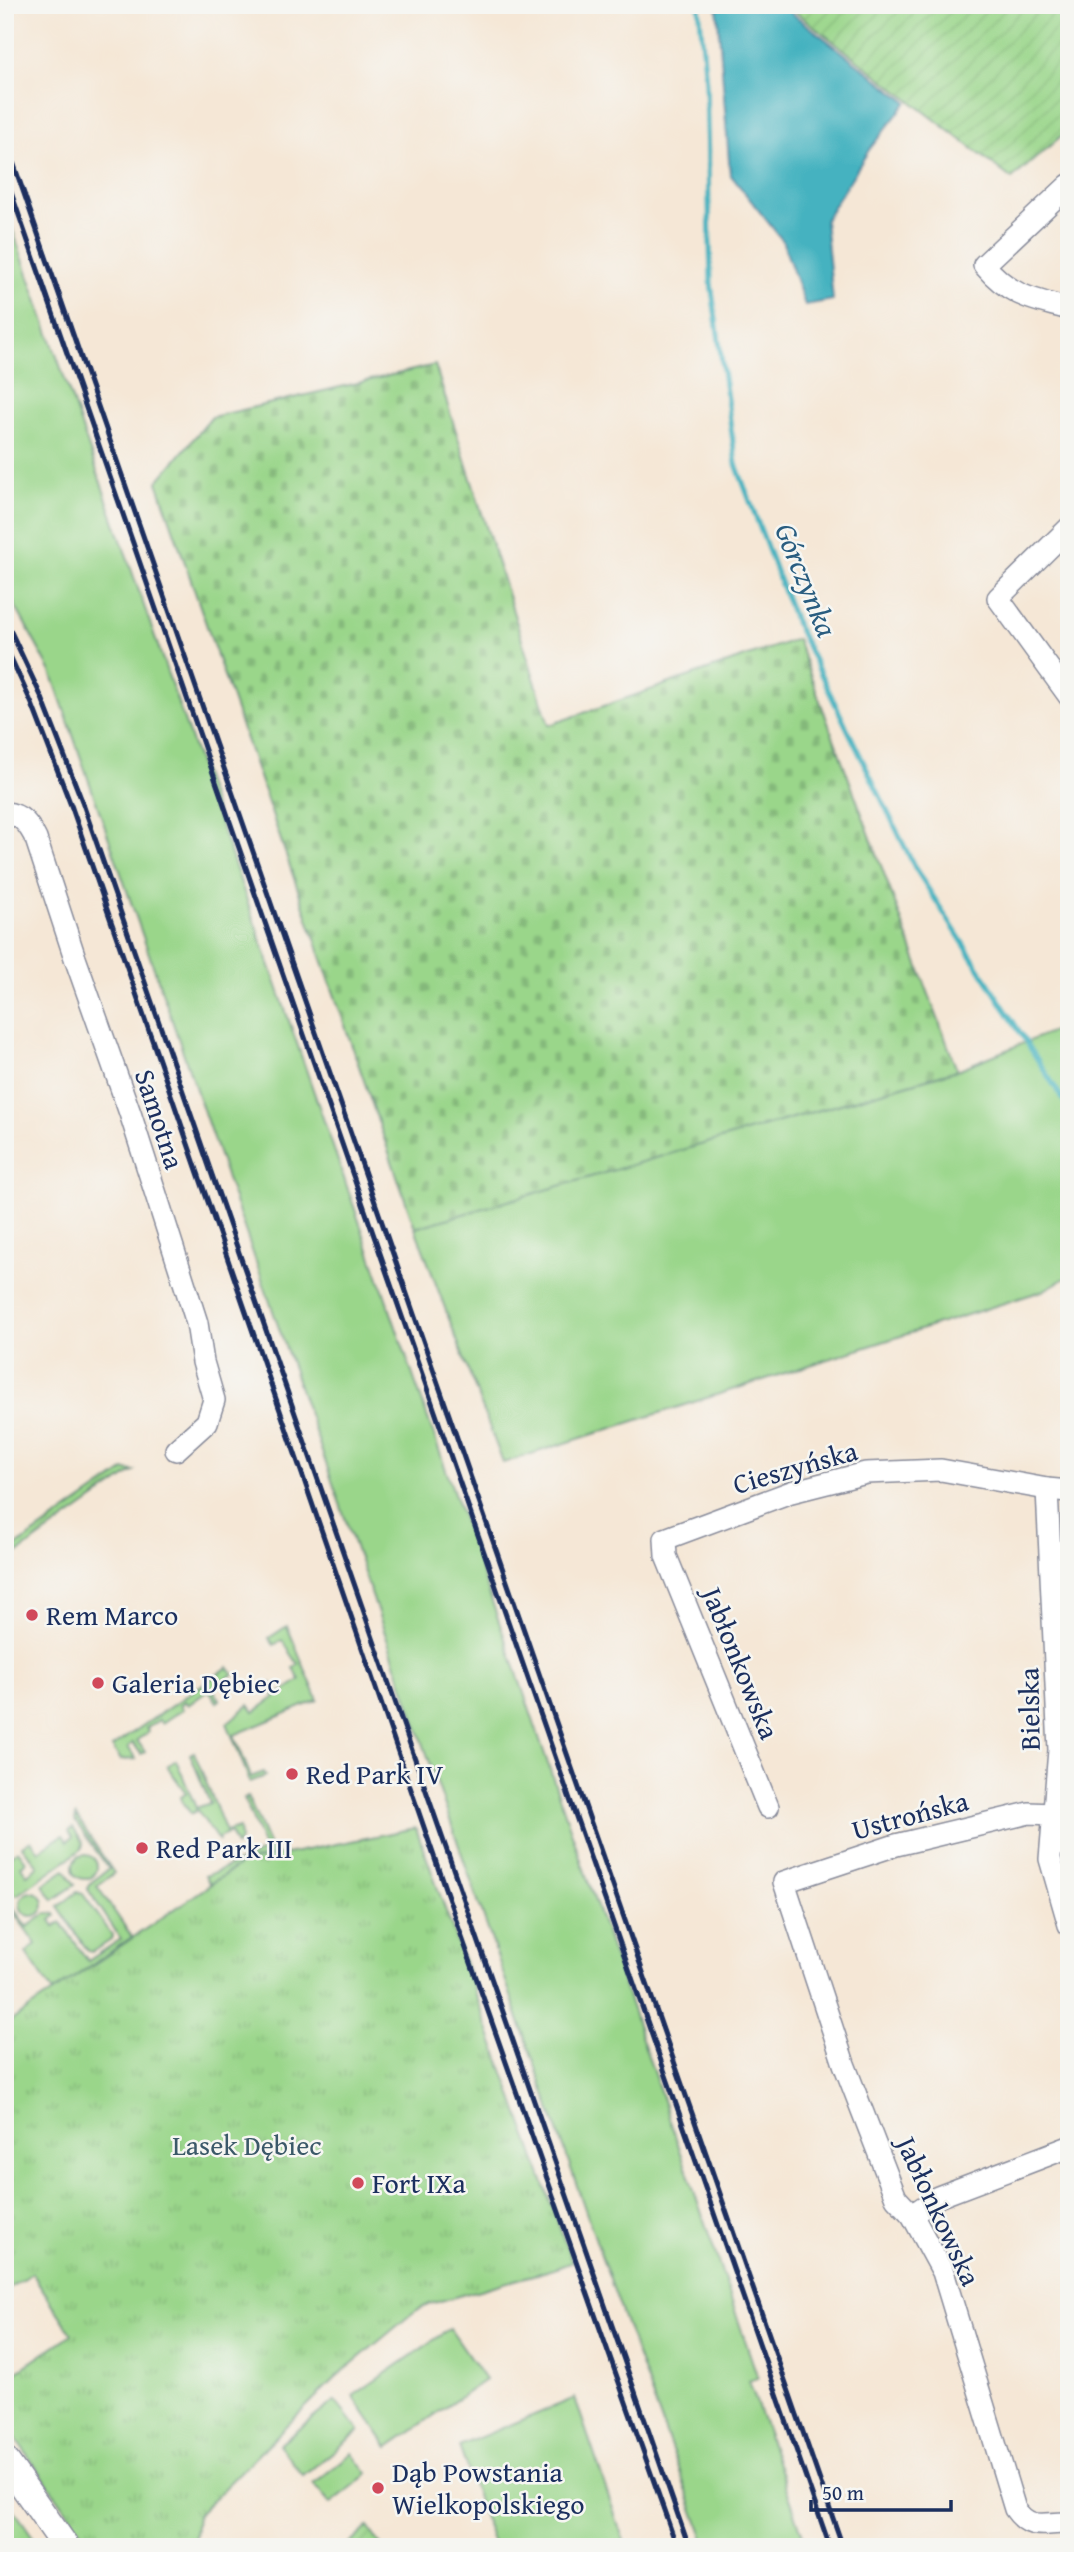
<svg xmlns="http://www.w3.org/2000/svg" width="1074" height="2552" viewBox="0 0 1074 2552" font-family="'Gentium Book Plus',serif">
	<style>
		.grass { fill: #9ad68a; stroke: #5a8274; stroke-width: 2 }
		.cemetery { fill: url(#cemetery-stones); stroke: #5a8274; stroke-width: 2 }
		.park { fill: url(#park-tufts); stroke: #5a8274; stroke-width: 2 }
		.garden { fill: url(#garden-furrows); stroke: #5a8274; stroke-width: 2 }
		.water { fill: #44b2c0; stroke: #30708f; stroke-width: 2 }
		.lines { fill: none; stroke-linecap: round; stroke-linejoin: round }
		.stream { stroke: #44b2c0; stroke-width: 5 }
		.minor-casing { stroke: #888b9a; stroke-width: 24 }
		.tertiary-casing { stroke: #888b9a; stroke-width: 29 }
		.minor { stroke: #fff; stroke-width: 21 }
		.tertiary { stroke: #fff; stroke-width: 26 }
		.rail { stroke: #1b2f5e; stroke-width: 5 }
		.poi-dot { fill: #d1495b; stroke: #f6f6f2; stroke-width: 2.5 }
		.labels { text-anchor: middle; stroke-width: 5; stroke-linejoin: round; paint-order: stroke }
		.street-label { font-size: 28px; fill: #1b2f5e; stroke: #f6f6f2 }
		.poi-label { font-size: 28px; fill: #1b2f5e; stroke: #f6f6f2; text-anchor: start }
		.park-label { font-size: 28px; fill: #3b5969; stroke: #f6f6f2 }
		.water-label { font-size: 30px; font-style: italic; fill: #295d80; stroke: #f6f6f2 }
	</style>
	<defs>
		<pattern id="cemetery-stones" width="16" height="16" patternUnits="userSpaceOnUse" patternTransform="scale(1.75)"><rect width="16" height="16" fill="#9ad68a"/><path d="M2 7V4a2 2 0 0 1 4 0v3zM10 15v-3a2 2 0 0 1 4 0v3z" fill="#84b87a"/></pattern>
		<pattern id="park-tufts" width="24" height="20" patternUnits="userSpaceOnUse" patternTransform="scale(1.75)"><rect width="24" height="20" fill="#9ad68a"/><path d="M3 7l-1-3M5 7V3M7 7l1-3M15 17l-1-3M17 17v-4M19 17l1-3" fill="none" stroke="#84b87a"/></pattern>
		<pattern id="garden-furrows" width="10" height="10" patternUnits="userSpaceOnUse" patternTransform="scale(1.75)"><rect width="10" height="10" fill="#9ad68a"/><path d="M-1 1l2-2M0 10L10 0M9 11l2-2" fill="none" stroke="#84b87a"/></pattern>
	</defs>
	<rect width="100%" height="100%" fill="#f6f6f2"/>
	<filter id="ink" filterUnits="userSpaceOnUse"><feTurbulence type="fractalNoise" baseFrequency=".0143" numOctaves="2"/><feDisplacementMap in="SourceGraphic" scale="14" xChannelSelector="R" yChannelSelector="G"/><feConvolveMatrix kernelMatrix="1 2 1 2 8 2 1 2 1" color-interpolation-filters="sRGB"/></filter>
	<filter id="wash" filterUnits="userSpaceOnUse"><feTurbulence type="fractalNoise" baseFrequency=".00686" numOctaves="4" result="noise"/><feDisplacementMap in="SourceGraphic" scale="28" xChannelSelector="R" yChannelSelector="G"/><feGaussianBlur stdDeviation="1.57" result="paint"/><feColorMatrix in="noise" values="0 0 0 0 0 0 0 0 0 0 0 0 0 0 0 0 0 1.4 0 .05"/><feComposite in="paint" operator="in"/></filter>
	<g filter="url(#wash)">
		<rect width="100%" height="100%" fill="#f5e7d6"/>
		<g class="grass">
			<path d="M5 208 518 1676 758 2378 749 2381 807 2547H707L601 2255 51 672 5 587Z"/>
			<path d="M1068 1025 1069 1276 1042 1291 503 1463 415 1228 957 1070Z"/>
			<path d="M287 1626 318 1700 234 1735 251 1777 264 1772 266 1776 250 1782 227 1723 249 1705 254 1712 275 1697 268 1685 271 1683 279 1694 300 1680 293 1668 298 1664 282 1640 274 1645 269 1638Z"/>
			<path d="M228 1667 233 1674 212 1688 220 1700 217 1702 209 1690 188 1705 185 1701 180 1705 183 1709 162 1723 159 1720 147 1728 149 1732 137 1740 145 1752 141 1754 133 1743 128 1747 136 1759 121 1760 112 1747Z"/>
			<path d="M194 1752 226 1832 239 1828 240 1840 236 1846 230 1833 218 1838 219 1842 197 1810 191 1814 180 1798 186 1793 167 1766 176 1760 196 1808 210 1803 190 1754Z"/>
			<path d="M248 1797 273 1856 242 1863 210 1884 205 1876 265 1851 244 1798Z"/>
			<path d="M76 1816 114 1873 97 1886 132 1937 53 1992 26 1953 36 1944 7 1903 5 1904V1897L27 1927 47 1913 55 1914 56 1916 51 1920 55 1926 61 1922 88 1961 121 1939 87 1888 89 1884 109 1869 75 1821Z"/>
			<path d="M73 1828 83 1843 82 1849 17 1895 10 1893 5 1887V1858L18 1850 26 1861 21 1866 27 1874 38 1866 22 1846 31 1840 39 1851 63 1835 67 1841 73 1837 69 1831Z"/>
			<circle cx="85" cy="1867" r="12"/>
			<path d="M65 1870 75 1885 53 1900 43 1885Z"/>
			<circle cx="32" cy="1904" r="12"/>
			<path d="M77 1892 83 1894 112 1935 111 1940 93 1952 88 1951 58 1907Z"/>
			<path d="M450 2329 485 2380 388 2447 353 2396Z"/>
			<path d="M575 2398 626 2547H494L459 2446Z"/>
			<path d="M335 2401 359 2431 303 2476 279 2445Z"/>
			<path d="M352 2453 368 2474 330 2504 313 2484Z"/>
			<path d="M5 2497 40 2547H5Z"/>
		</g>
		<path class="cemetery" d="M435 365 549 725 797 639 957 1070 415 1228 157 482 212 417Z"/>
		<path class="park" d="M416 1828 572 2262 554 2269 430 2304 415 2311 336 2377 197 2515 194 2547H92L5 2423V2375H12L72 2334 32 2273 5 2291V2025L242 1863Z"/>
		<g class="garden">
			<path d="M786 5H1069V129L1012 179Z"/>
			<path d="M125 1470 134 1471 5 1562V1554Z"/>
			<path d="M368 2527 382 2547H346Z"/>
		</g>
		<path class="water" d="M717 5H781L907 102 869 150 825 220 833 300 805 305 782 240 730 174Z"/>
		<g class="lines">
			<path class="stream" d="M699 5 706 83 711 283 736 464 794 619 915 868 1069 1109"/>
		</g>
	</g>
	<g filter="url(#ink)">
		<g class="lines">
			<defs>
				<g id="minor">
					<path d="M1069 185 984 265C1010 296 1031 299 1069 309"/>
					<path d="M1069 528 998 598 1069 696"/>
					<path d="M5 813C22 814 29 825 36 839L75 958 130 1113 197 1323 203 1362 214 1400 207 1422 176 1450"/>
					<path d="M1047 1489 1059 1750 1050 1859 1069 1925"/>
					<path d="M768 1807 666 1556 665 1539 791 1492 866 1473 941 1470 1047 1489 1069 1491"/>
					<path d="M1053 1814 1029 1813 896 1845 784 1882 844 2064 896 2198 912 2215 943 2272 1015 2509C1031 2532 1044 2522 1069 2523"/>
					<path d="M912 2215 938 2197 1069 2147"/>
				</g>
				<path id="tertiary" d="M5 2460 66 2547"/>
			</defs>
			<use href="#minor" class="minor-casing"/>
			<use href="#tertiary" class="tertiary-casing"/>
			<use href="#minor" class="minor"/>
			<use href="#tertiary" class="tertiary"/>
			<g class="rail">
				<path d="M5 139 843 2547"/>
				<path d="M5 175 830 2547"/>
				<path d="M5 619 42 698 82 801 689 2547"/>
				<path d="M5 645 32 704 72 808 465 1946 677 2547"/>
			</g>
		</g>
	</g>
	<g class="poi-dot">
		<circle cx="32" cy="1615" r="7"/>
		<circle cx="98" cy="1683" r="7"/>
		<circle cx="292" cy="1774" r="7"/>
		<circle cx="142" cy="1848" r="7"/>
		<circle cx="358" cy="2183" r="7"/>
		<circle cx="378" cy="2488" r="7"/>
	</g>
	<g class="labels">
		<g class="street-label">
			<text transform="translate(160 1119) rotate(72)" y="10">Samotna</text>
			<text transform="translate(795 1467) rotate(-16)" y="10">Cieszyńska</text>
			<text transform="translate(741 1663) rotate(68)" y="10">Jabłonkowska</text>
			<text transform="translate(1029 1709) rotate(-91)" y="10">Bielska</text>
			<text transform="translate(910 1815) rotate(-15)" y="10">Ustrońska</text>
			<text transform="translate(939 2211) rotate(65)" y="10">Jabłonkowska</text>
		</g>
		<g class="poi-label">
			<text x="46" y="1625">Rem Marco</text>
			<text x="112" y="1693">Galeria Dębiec</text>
			<text x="306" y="1784">Red Park IV</text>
			<text x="156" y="1858">Red Park III</text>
			<text x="372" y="2193">Fort IXa</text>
			<text x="392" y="2482">Dąb Powstania<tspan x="392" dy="32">Wielkopolskiego</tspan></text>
		</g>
		<g class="park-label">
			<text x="247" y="2155">Lasek Dębiec</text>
		</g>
		<g class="water-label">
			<text transform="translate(806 580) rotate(68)" y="10">Górczynka</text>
		</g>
	</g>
	<rect width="1074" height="2552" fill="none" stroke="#f6f6f2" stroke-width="28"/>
	<path d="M811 2500v10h140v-10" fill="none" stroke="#1b2f5e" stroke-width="3.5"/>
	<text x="822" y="2500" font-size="21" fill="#1b2f5e" stroke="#f6f6f2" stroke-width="5" paint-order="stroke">50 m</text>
</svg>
